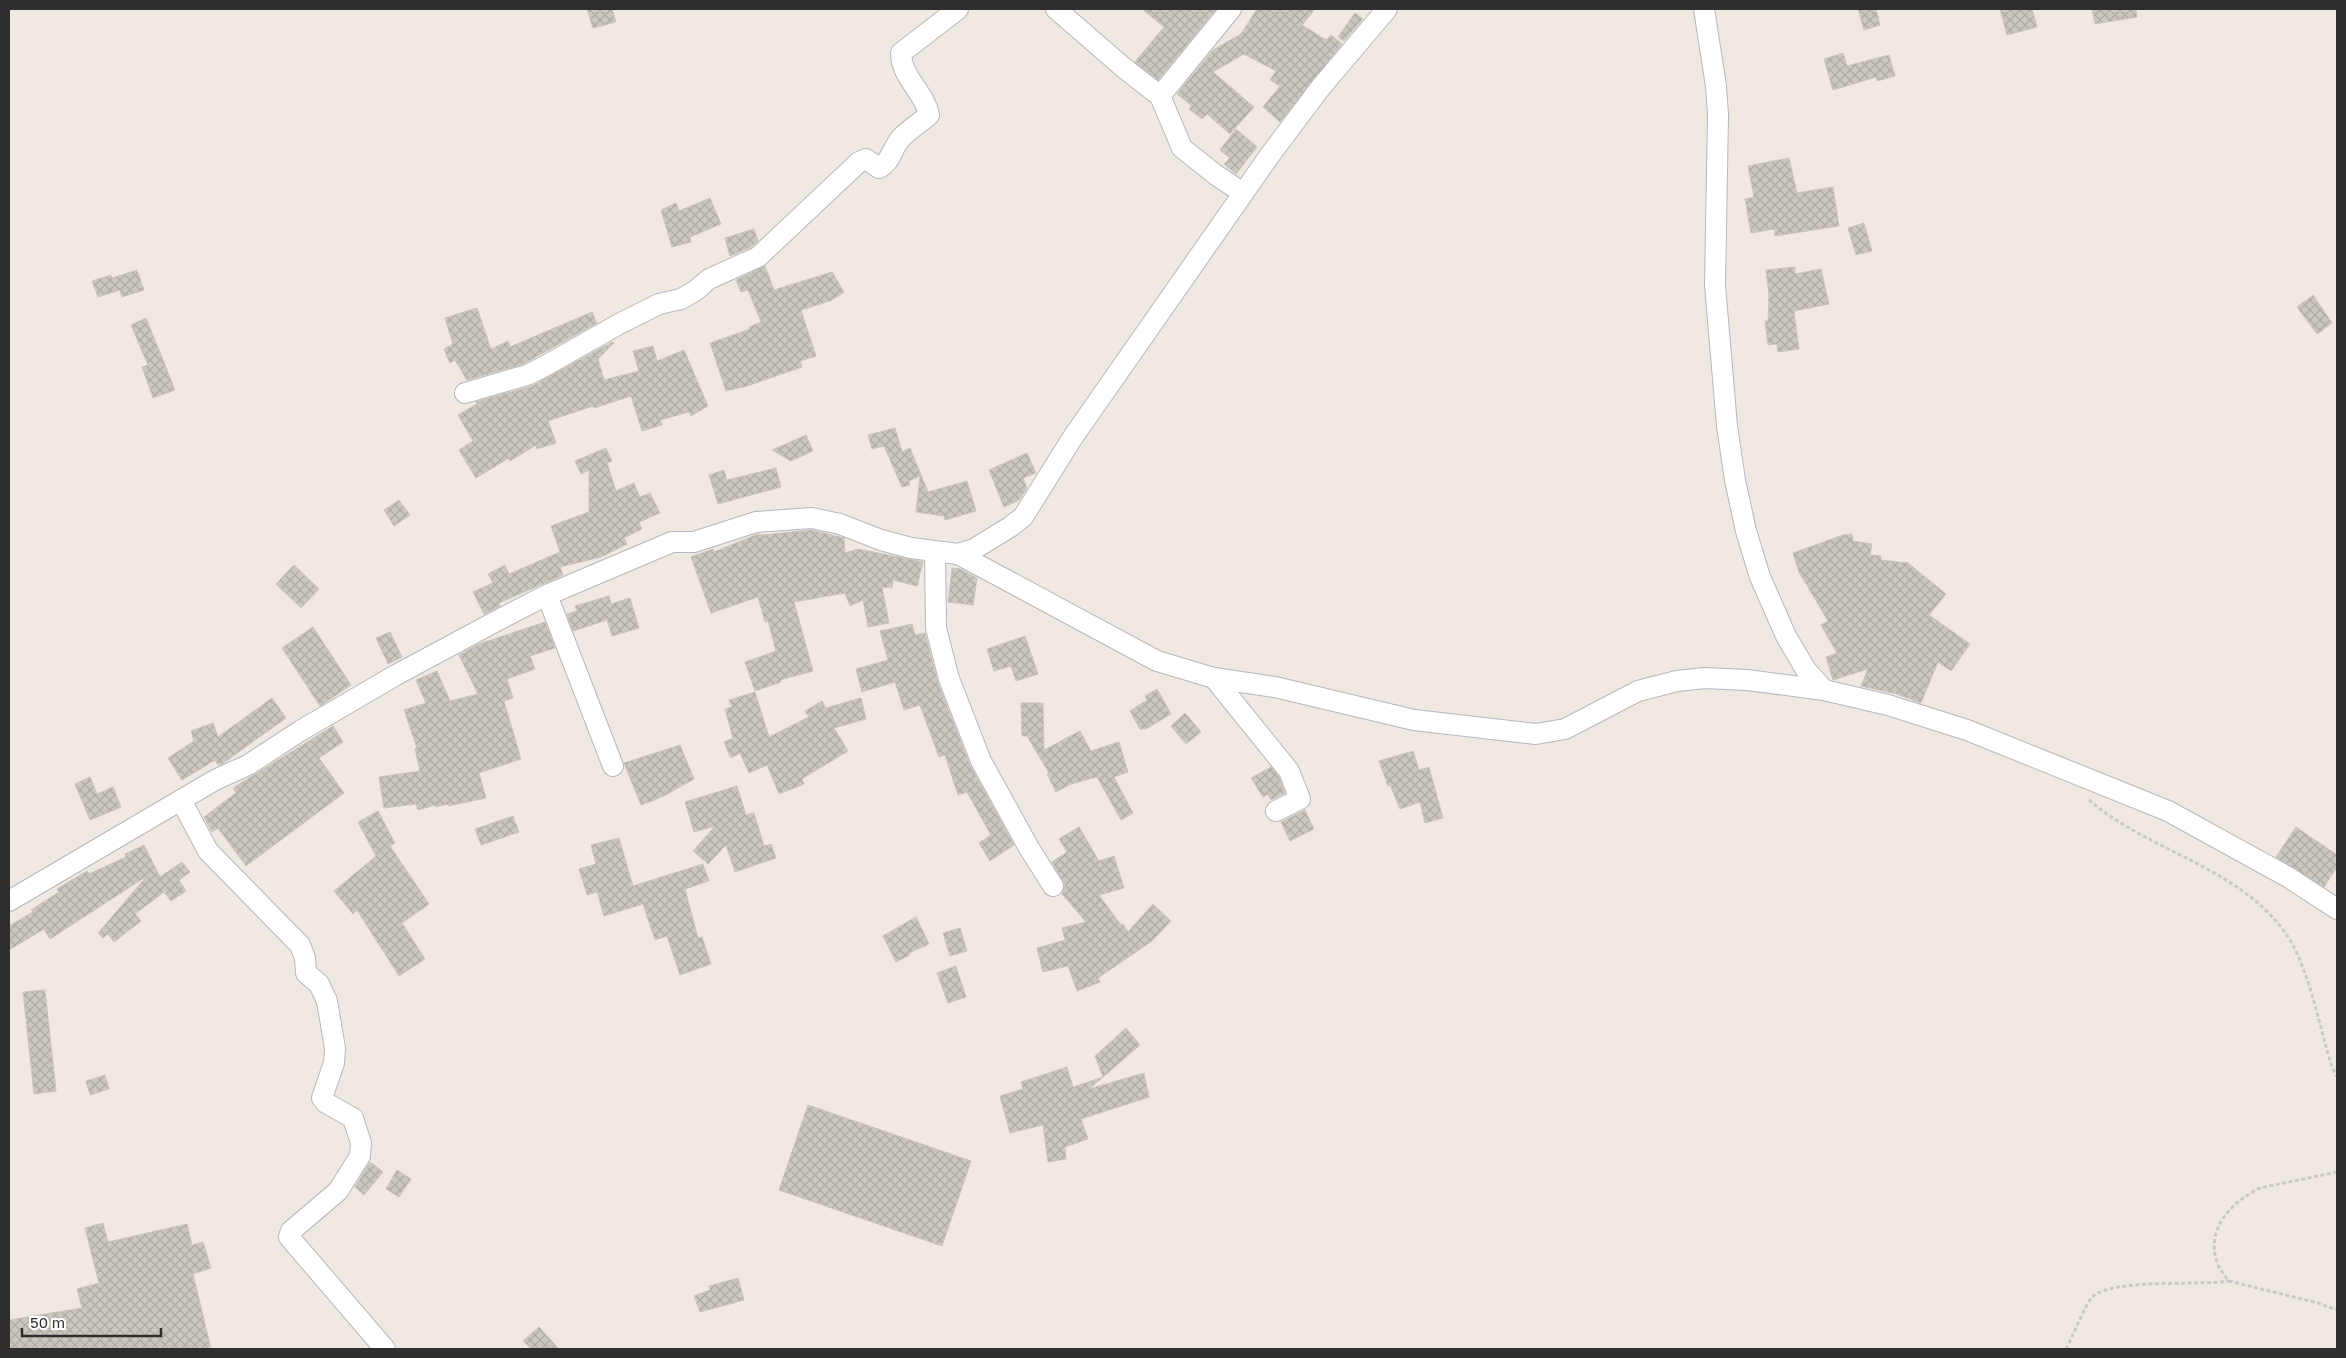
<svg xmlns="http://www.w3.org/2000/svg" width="2346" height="1358" viewBox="0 0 2346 1358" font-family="'Golos Text',sans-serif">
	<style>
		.building { fill: url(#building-cross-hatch); stroke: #cbc5ba }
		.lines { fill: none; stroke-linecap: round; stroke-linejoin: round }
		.minor-casing { stroke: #b4b7c1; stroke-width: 22 }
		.path { stroke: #c9c9c9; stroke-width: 3; stroke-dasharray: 4 2.5; stroke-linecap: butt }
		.minor { stroke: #fff; stroke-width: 20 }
	</style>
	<defs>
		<pattern id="building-cross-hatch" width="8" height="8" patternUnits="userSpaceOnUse" patternTransform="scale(1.25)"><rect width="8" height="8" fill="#cbc7bf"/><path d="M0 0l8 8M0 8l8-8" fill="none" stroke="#afaba4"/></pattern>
	</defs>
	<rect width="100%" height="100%" fill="#efe9e1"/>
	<g class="building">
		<path d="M587 9H612L616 22 593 28Z"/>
		<path d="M1142 9H1216L1158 80 1135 62 1164 27Z"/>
		<path d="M1257 9H1315L1302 25 1326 40 1331 35 1342 44 1280 122 1263 107 1280 86 1270 80 1276 71 1244 54 1213 72 1254 107 1230 134 1207 114 1202 119 1189 109 1192 106 1177 94 1213 50 1241 34Z"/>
		<path d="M1858 9H1876L1880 25 1864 30Z"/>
		<path d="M2000 9H2032L2037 27 2007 35Z"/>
		<path d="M2092 9H2136L2137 17 2095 24Z"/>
		<path d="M1355 13 1363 19 1344 41 1338 37Z"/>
		<path d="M1843 53 1847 66 1889 55 1895 76 1877 81 1876 77 1833 90 1824 59Z"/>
		<path d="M1236 129 1257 147 1236 174 1224 164 1230 158 1220 150Z"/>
		<path d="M1789 158 1797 193 1833 187 1839 226 1775 236 1774 229 1751 233 1745 199 1754 197 1748 166Z"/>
		<path d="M710 198 721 224 690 237 691 242 672 247 661 210 676 203 679 211Z"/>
		<path d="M1864 223 1872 251 1856 255 1848 228Z"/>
		<path d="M754 229 758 241 751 247 730 256 725 238Z"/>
		<path d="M765 266 774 290 832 272 844 292 830 301 801 310 816 356 800 361 802 367 747 386 726 391 710 343 750 329 749 327 761 322 748 290 741 292 736 280Z"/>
		<path d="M1795 267V274L1821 269 1829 304 1794 311 1799 349 1778 352 1777 344 1768 345 1765 321H1768L1769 296 1766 270Z"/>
		<path d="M137 270 144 290 122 297 120 290 98 297 92 281 111 275 112 278Z"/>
		<path d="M2313 295 2332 323 2317 334 2297 307Z"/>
		<path d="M477 308 491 349 508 341 510 347 592 312 597 323 523 364 467 380 455 360 450 363 444 349 453 344 445 318Z"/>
		<path d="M146 318 175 390 153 398 142 367 148 365 131 325Z"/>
		<path d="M612 342 614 343 598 359 604 380 639 371 633 351 653 346 657 361 684 350 708 406 691 416 689 412 660 420 662 425 642 431 631 396 594 408 593 406 548 421 556 443 537 449 536 445 510 461 509 458 476 478 459 450 473 441 458 415 477 404 476 402 532 386Z"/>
		<path d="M895 428 902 452 910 448 928 492 967 481 976 511 945 520 944 516 916 512 920 476 909 481 910 485 902 487 884 446 872 449 868 435Z"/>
		<path d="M806 435 813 451 791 461 772 450Z"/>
		<path d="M606 448 612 461 607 463 616 491 634 483 640 497 650 493 660 513 639 522 642 529 624 538 627 544 601 557 560 567 563 575 499 603 500 606 484 614 473 592 493 583 488 574 505 565 509 574 560 552 551 526 589 512V470L581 474 575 461Z"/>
		<path d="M1027 453 1036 473 1023 478 1027 488 1019 500 1004 507 989 470Z"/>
		<path d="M776 468 781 487 718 504 709 475 724 470 727 480Z"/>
		<path d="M399 500 410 515 394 526 384 510Z"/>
		<path d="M811 530 844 538 845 553 858 549 923 562 917 586 893 580 892 588 882 587 889 623 868 627 863 600 850 606 845 593 794 602 813 671 780 680 781 682 755 691 745 662 776 651 768 621 765 622 758 597 711 613 691 557 713 549 714 552 758 534 764 535Z"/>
		<path d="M1852 534 1853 541 1872 544 1870 555 1881 556V560L1908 563 1946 594 1929 615 1970 644 1951 671 1938 662 1921 703 1897 694 1861 686 1868 669 1833 680 1826 657 1837 653 1821 625 1828 621 1799 572 1793 553 1843 535Z"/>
		<path d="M294 565 319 589 301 608 276 584Z"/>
		<path d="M952 568 960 569 977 578 973 605 948 602Z"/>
		<path d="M609 596 611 604 630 598 639 628 612 636 607 620 573 631 567 614 577 611 575 606Z"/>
		<path d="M545 622 555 648 530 656 535 669 507 679 513 698 504 701 521 759 479 773 486 798 448 806V804L436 807 435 805 418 810 416 804 384 808 379 777 420 771 415 749 417 748 404 710 426 703 416 680 437 671 450 701 478 694 459 655 479 644Z"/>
		<path d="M912 624 915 635 925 633 938 683 970 765 1014 845 990 861 979 843 991 835 967 792 958 795 945 755 939 757 920 705 904 710 895 682 862 692 856 669 888 660 880 631Z"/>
		<path d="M313 627 351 685 320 706 282 648Z"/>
		<path d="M390 632 402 657 388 664 376 638Z"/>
		<path d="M1025 636 1038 674 1016 681 1011 666 994 671 987 649Z"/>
		<path d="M1157 689 1171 714 1146 729H1140L1130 711 1147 700 1145 696Z"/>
		<path d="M755 692 769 737 809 717 805 711 822 701 826 708 861 698 866 719 834 728 848 751 802 779 804 784 779 794 767 765 749 773 740 753 731 758 724 742 733 738 725 709 732 707 729 700Z"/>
		<path d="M272 698 286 718 222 764 218 765 215 760 182 780 168 758 194 741 191 731 213 723 218 737Z"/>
		<path d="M1021 703H1043L1044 750 1080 731 1091 751 1119 742 1128 772 1114 777 1133 813 1121 820 1097 777 1071 784 1056 792 1047 774 1049 773 1027 736H1022Z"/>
		<path d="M1185 713 1201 732 1186 744 1171 726Z"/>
		<path d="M333 726 343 742 319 758 344 793 246 866 218 828 212 832 204 817 236 793 233 788Z"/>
		<path d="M680 745 694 779 662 797 641 805 624 763Z"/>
		<path d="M1413 751 1419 770 1429 767 1443 818 1425 823 1420 802 1400 809 1390 785 1388 786 1379 761Z"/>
		<path d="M1271 767 1279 777 1285 793 1271 800 1268 794 1263 797 1251 778Z"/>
		<path d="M90 777 97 794 113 787 121 807 90 820 75 784Z"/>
		<path d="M737 786 746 815 754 813 764 846 771 844 776 858 735 872 726 845 708 864 693 851 715 826 694 832 685 802Z"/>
		<path d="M1305 810 1314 829 1290 841 1281 822Z"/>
		<path d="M378 811 395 843 390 846 429 904 402 923 425 959 399 976 357 910 353 914 334 891 376 856 358 822Z"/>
		<path d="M513 816 519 832 481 845 475 829Z"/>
		<path d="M1079 827 1099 861 1114 856 1124 888 1099 895 1121 925 1123 924 1128 932 1153 904 1171 921 1152 941 1098 978 1100 982 1077 991 1068 966 1043 972 1037 948 1065 940 1062 928 1086 922 1062 894 1065 885 1052 862 1067 852 1059 839Z"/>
		<path d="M2296 827 2337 855V867L2324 887 2276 857Z"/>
		<path d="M619 838 633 886 703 864 709 881 685 889 698 938 702 937 711 964 680 975 667 936 655 940 643 904 604 916 597 892 587 895 579 869 596 864 591 845Z"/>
		<path d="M144 845 160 877 182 862 190 872 179 880 186 891 171 901 164 892 135 914 141 921 114 942 108 934 103 938 98 933 147 876 50 939 44 929 9 950V926L33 912 31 910 59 892 57 889 87 871 89 874 126 857 125 854Z"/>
		<path d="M916 917 929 944 909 953 910 955 896 962 883 936Z"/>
		<path d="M960 928 967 951 950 956 943 933Z"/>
		<path d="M956 966 966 997 948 1003 937 973Z"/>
		<path d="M45 990 56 1091 34 1094 23 992Z"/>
		<path d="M1126 1028 1140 1045 1103 1077 1095 1056Z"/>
		<path d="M1067 1067 1073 1087 1103 1077 1089 1089 1144 1073 1149 1097 1081 1119 1088 1139 1065 1147 1066 1159 1048 1162 1043 1125 1010 1133 1000 1096 1023 1089 1021 1082Z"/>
		<path d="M105 1075 109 1089 90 1095 86 1081Z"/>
		<path d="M808 1105 971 1161 942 1246 779 1190Z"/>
		<path d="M370 1162 383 1172 364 1195 355 1187Z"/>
		<path d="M397 1170 411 1179 399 1197 386 1189Z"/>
		<path d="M103 1223 108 1242 187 1224 192 1245 203 1242 211 1268 193 1274 211 1349H9V1320L82 1308 77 1289 99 1283 85 1228Z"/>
		<path d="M738 1278 744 1300 700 1312 694 1296 710 1290 709 1286Z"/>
		<path d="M539 1327 559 1349H531L523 1341Z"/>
	</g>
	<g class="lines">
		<defs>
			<g id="minor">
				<path d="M1056 9 1124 68 1160 96 1182 148 1216 175 1243 193"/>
				<path d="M1704 9 1716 86 1718 115 1715 285 1727 426 1735 480 1746 531 1760 577 1786 636 1806 670 1824 690 1888 705 1967 730 2168 811 2288 877 2337 909"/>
				<path d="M1160 96 1231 9"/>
				<path d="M465 393 527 375 545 366 619 324 659 304 681 299 695 291 709 279 758 257 859 162 866 159 879 168C891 162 892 149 900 139 908 130 920 123 929 115 925 92 901 78 901 53L958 9"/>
				<path d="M935 552 936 628 949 679 981 761 1029 848 1053 886"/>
				<path d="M958 554 1157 661 1214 678 1275 687 1414 720 1536 734 1565 729 1638 691 1677 681 1705 678 1747 680 1824 690"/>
				<path d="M547 595 613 766"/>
				<path d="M1214 678 1289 771 1300 799 1276 811"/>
				<path d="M181 800 208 851 300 945 305 958 306 973 319 984 327 1001 335 1048 334 1063 322 1098 326 1103 353 1118 361 1143 360 1156 338 1191 291 1231 289 1237 385 1349"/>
				<path d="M9 901 215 780 248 765 300 731 396 675 504 617 547 595 672 542H694L756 522 812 518 840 524 881 540 911 548 958 554 974 549 1010 527 1023 517 1073 437 1270 155 1321 87 1387 9"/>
			</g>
		</defs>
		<use href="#minor" class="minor-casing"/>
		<g class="path">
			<path d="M2089 800C2148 851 2236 866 2284 931 2308 963 2319 1025 2331 1064L2337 1077"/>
			<path d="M2337 1172 2260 1188C2231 1202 2204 1230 2218 1265 2221 1271 2225 1276 2229 1281L2318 1303 2337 1310"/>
			<path d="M2066 1349C2072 1338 2085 1305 2092 1297 2112 1278 2198 1286 2229 1281"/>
		</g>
		<use href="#minor" class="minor"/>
	</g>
	<rect width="2346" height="1358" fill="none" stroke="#2e2e2e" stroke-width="20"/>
	<path d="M22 1328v8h139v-8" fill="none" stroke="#2e2e2e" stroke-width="2.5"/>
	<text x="30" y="1328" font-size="15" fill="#2e2e2e" stroke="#ffffff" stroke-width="4" paint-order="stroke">50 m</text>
</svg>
